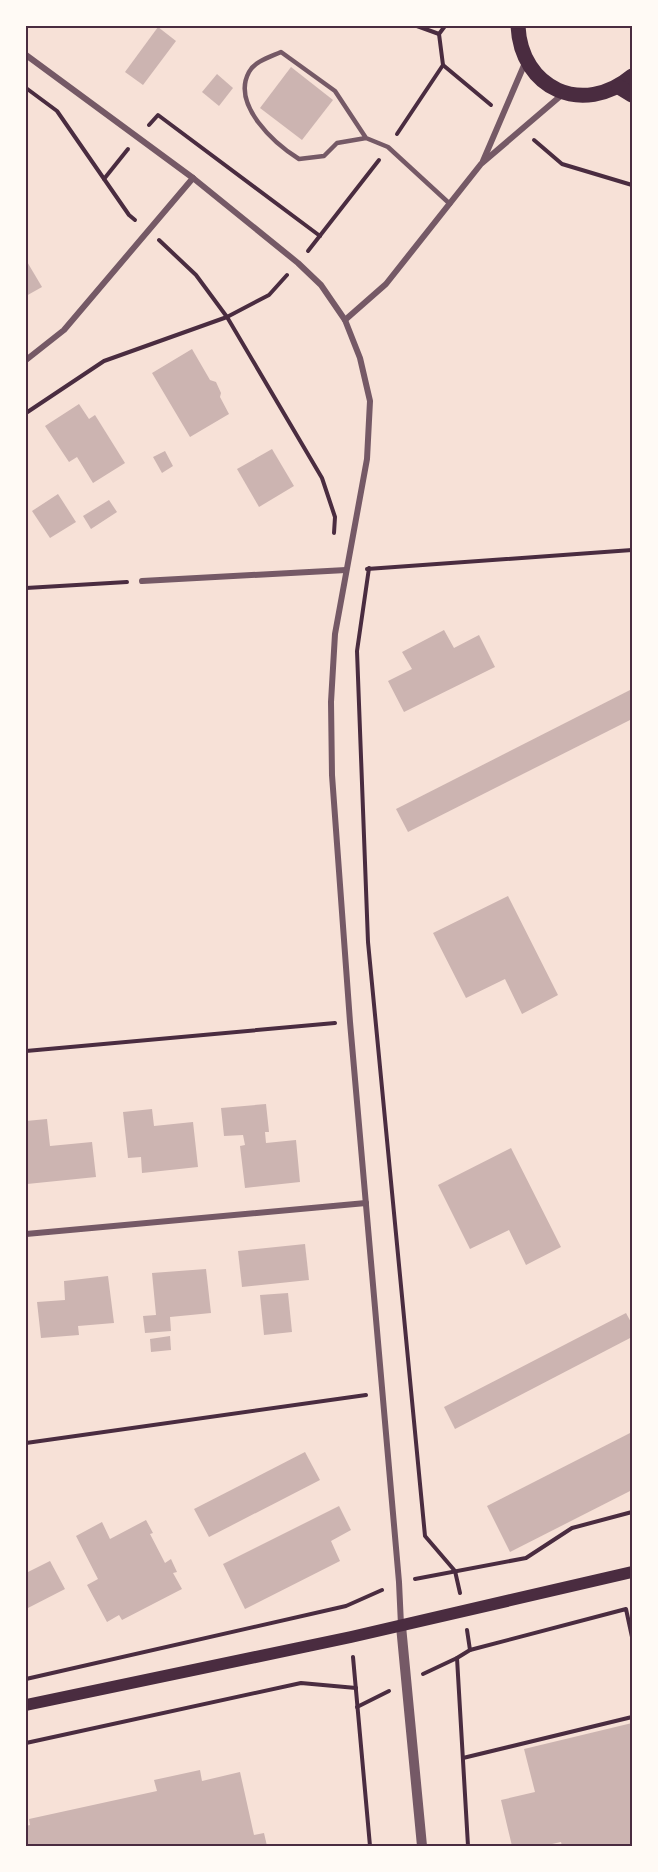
<svg xmlns="http://www.w3.org/2000/svg" width="658" height="1872" viewBox="0 0 658 1872" font-family="Overpass,sans-serif">
	<style>
		.building { fill: #ccb4b1 }
		.lines { fill: none; stroke-linecap: round; stroke-linejoin: round }
		.path { stroke: #4a2c40; stroke-width: 4 }
		.service { stroke: #755966; stroke-width: 4.5 }
		.minor { stroke: #755966; stroke-width: 6 }
		.tertiary { stroke: #755966; stroke-width: 10 }
		.secondary { stroke: #4a2c40; stroke-width: 12 }
		.primary { stroke: #4a2c40; stroke-width: 15 }
		.neatline { fill: none; stroke: #4a2c40; stroke-width: 2 }
	</style>
	<rect width="100%" height="100%" fill="#f7e1d7"/>
	<g class="building">
		<path d="M158 27 176 41 143 85 125 72Z"/>
		<path d="M291 67 333 100 302 140 260 108Z"/>
		<path d="M217 74 233 88 219 106 202 92Z"/>
		<path d="M26 260 42 287 26 296Z"/>
		<path d="M192 349 210 380 216 382 221 393 220 397 229 414 190 437 152 373Z"/>
		<path d="M79 404 89 419 95 415 125 463 93 483 77 457 69 462 45 426Z"/>
		<path d="M272 449 294 486 259 507 237 469Z"/>
		<path d="M165 451 173 466 162 473 153 457Z"/>
		<path d="M58 494 76 522 50 538 32 511Z"/>
		<path d="M109 500 117 512 91 529 83 516Z"/>
		<path d="M444 630 454 648 479 635 495 667 404 712 388 681 412 669 402 652Z"/>
		<path d="M632 689V719L408 832 396 809Z"/>
		<path d="M508 896 558 995 522 1014 505 979 466 998 433 933Z"/>
		<path d="M266 1104 269 1132H265L266 1143 296 1140 300 1182 245 1188 240 1146 245 1145 243 1135 224 1136 221 1108Z"/>
		<path d="M152 1109 154 1126 193 1122 198 1167 142 1173 141 1157 128 1158 123 1112Z"/>
		<path d="M47 1119 50 1146 92 1142 96 1177 27 1184 26 1121Z"/>
		<path d="M511 1148 561 1247 526 1265 509 1230 470 1249 438 1185Z"/>
		<path d="M305 1244 309 1280 242 1287 238 1251Z"/>
		<path d="M206 1269 211 1313 170 1317 171 1331 145 1333 143 1316 156 1315 152 1273Z"/>
		<path d="M108 1276 114 1323 78 1326 79 1335 41 1338 37 1302 65 1300 64 1281Z"/>
		<path d="M288 1293 292 1332 264 1335 260 1295Z"/>
		<path d="M626 1313 632 1324V1337L455 1429 444 1407Z"/>
		<path d="M170 1336 171 1350 151 1352 150 1339Z"/>
		<path d="M632 1432V1490L510 1552 487 1506Z"/>
		<path d="M305 1452 320 1480 209 1537 194 1509Z"/>
		<path d="M339 1506 351 1530 331 1541 340 1561 245 1609 223 1564Z"/>
		<path d="M146 1520 153 1533 150 1534 165 1563 171 1559 177 1572 173 1573 182 1589 122 1620 119 1615 107 1622 87 1585 98 1579 76 1536 102 1522 110 1539Z"/>
		<path d="M50 1561 65 1589 26 1609V1573Z"/>
		<path d="M632 1723V1846H562L561 1842 543 1846H512L501 1800 535 1792 524 1749Z"/>
		<path d="M200 1770 202 1781 240 1772 254 1835 264 1833 267 1846H26V1826L30 1825 29 1819 157 1791 154 1780Z"/>
	</g>
	<g class="lines">
		<g class="path">
			<path d="M417 26 439 34"/>
			<path d="M443 65 491 105"/>
			<path d="M26 88 57 111 129 215 135 220"/>
			<path d="M149 125 158 115 320 236"/>
			<path d="M397 134 443 65 439 34 445 26"/>
			<path d="M534 140 562 164 632 185"/>
			<path d="M104 179 128 149"/>
			<path d="M159 240 196 275 227 317 322 478 335 517 334 533"/>
			<path d="M308 251 379 160"/>
			<path d="M26 413 104 361 227 317 269 295 287 275"/>
			<path d="M369 568 357 651 368 942 425 1536 455 1571 460 1593"/>
			<path d="M367 569 632 550"/>
			<path d="M26 588 127 582"/>
			<path d="M26 1051 335 1023"/>
			<path d="M26 1443 366 1395"/>
			<path d="M415 1579 526 1558 572 1528 632 1512"/>
			<path d="M467 1630 470 1650 457 1658 468 1846"/>
			<path d="M470 1650 626 1609 632 1637"/>
			<path d="M353 1657 370 1846"/>
			<path d="M423 1674 457 1658"/>
			<path d="M26 1679 346 1606 382 1590"/>
			<path d="M357 1707 389 1691"/>
			<path d="M26 1743 301 1683 356 1688"/>
			<path d="M463 1758 632 1717"/>
		</g>
		<path class="service" d="M366 138 335 91 281 52C270 57 255 61 249 72 231 105 275 144 299 159L324 156 337 143 366 138 388 147 450 204"/>
		<g class="minor">
			<path d="M26 55 193 178 298 263 321 285 345 320 360 358 370 401 367 459 335 634 331 702 332 775 350 1022 399 1582 401 1625"/>
			<path d="M483 161 525 63"/>
			<path d="M345 320 386 284 481 164 564 93"/>
			<path d="M26 360 64 330 193 178"/>
			<path d="M142 581 346 570"/>
			<path d="M26 1234 366 1203"/>
		</g>
		<path class="tertiary" d="M401 1626 422 1846"/>
		<path class="secondary" d="M26 1705 351 1637 632 1572"/>
		<g class="primary">
			<path d="M518 26C521 89 583 117 632 76"/>
			<path d="M619 87 632 95"/>
		</g>
	</g>
	<rect width="658" height="1872" fill="none" stroke="#fffaf5" stroke-width="54"/>
	<rect x="27" y="27" width="604" height="1818" class="neatline"/>
</svg>
